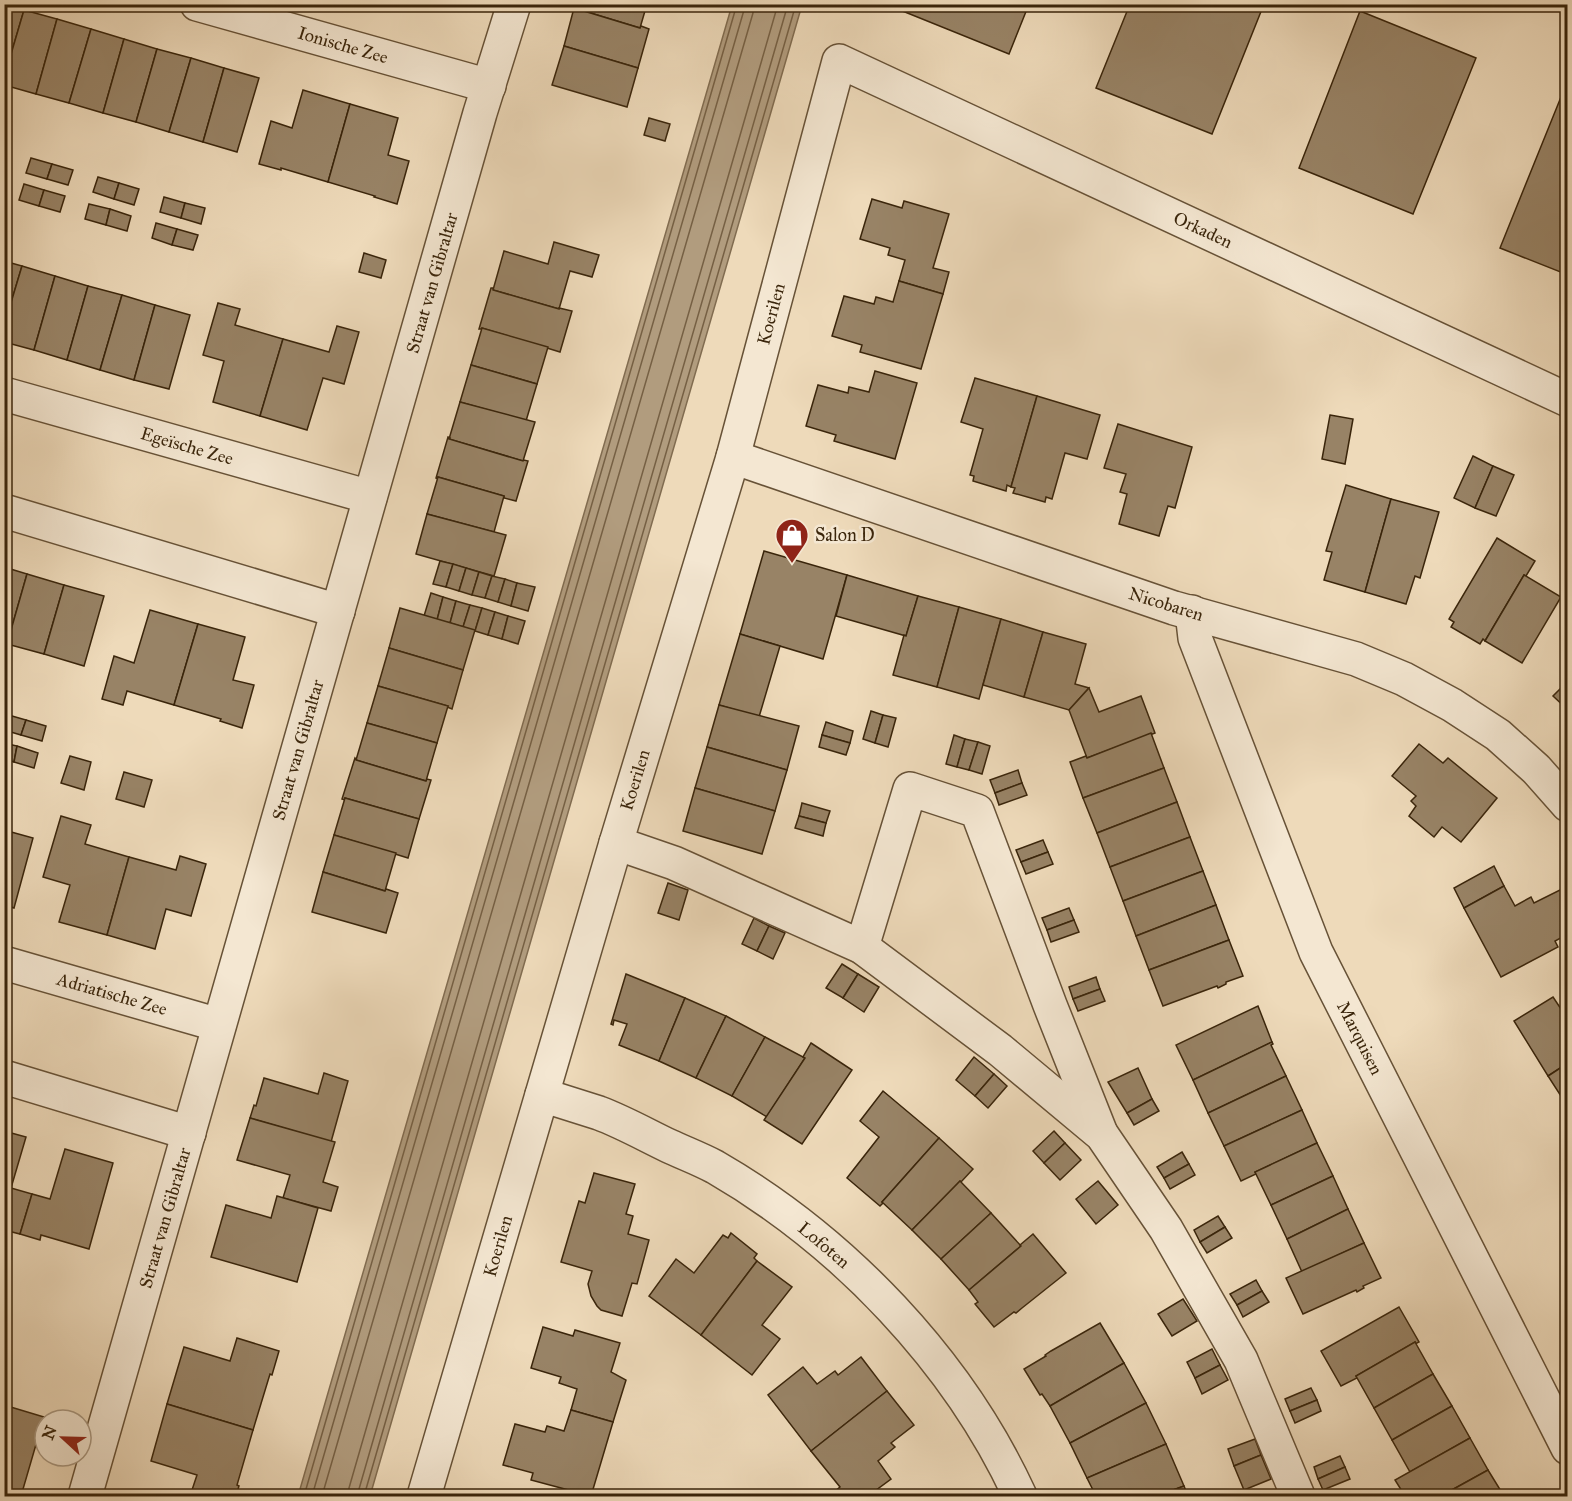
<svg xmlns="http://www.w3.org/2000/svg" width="1572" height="1501" viewBox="0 0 1572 1501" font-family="'IM FELL Great Primer',serif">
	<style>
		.water { fill: #b19c7e; stroke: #816c50; stroke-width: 1.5 }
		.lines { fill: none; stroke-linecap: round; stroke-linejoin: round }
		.shore { stroke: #766044; stroke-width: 1.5 }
		.building { fill: #988366; stroke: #3a250b; stroke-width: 1.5 }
		.minor-casing { stroke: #675237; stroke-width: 36 }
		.minor { stroke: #f4e7d2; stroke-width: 33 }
		.labels { text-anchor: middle; stroke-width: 5; stroke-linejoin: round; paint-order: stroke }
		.street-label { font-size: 18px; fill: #3a250b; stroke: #f4e7d2 }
		.poi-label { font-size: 18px; fill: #3a250b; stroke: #f4e7d2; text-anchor: start }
	</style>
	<rect width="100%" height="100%" fill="#eedaba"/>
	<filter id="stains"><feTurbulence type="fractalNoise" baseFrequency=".00333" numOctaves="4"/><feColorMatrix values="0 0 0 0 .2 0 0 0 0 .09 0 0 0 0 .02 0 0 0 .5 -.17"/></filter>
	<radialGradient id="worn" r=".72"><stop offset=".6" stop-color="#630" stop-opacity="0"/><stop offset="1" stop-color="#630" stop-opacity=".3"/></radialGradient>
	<path class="water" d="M732 5H802L370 1496H298Z"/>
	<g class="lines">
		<g class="shore">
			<path d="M304 1496 737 4"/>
			<path d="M312 1496 744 10 745 4"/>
			<path d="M322 1496 753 13 754 4"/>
			<path d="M348 1496 349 1488 778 4"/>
			<path d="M357 1496 788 4"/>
			<path d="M364 1496 796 4"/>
		</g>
	</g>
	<g class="building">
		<path d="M4 4 24 10 4 78Z"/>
		<path d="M576 4H647L640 28 574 8Z"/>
		<path d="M896 4H1029L1009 54 895 8Z"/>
		<path d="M1130 4H1264L1212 134 1096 88Z"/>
		<path d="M574 8 640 28 641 26 649 29 638 68 564 46Z"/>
		<path d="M24 10 57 19 36 94 4 85V78Z"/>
		<path d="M1360 11 1476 58 1413 214 1299 168Z"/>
		<path d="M57 19 91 29 69 103 36 94Z"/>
		<path d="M91 29 124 39 103 113 69 103Z"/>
		<path d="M124 39 157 49 136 122 103 113Z"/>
		<path d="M564 46 638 68 627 107 552 85Z"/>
		<path d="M157 49 191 58 169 132 136 122Z"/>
		<path d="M191 58 224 68 203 142 169 132Z"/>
		<path d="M224 68 259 78 237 152 203 142Z"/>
		<path d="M303 90 350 104 328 182 281 168V170L259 164 271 121 292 128Z"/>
		<path d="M1563 92 1568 93V275L1500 248Z"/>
		<path d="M350 104 398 118 388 155 409 161 397 204 374 197 375 196 328 182Z"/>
		<path d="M649 118 670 124 665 141 644 135Z"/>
		<path d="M31 158 52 164 47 179 26 173Z"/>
		<path d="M52 164 73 170 68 185 47 179Z"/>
		<path d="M98 177 119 183 114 199 93 192Z"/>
		<path d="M119 183 139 189 134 205 114 199Z"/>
		<path d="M24 184 44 190 39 206 19 200Z"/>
		<path d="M44 190 65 196 60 212 39 206Z"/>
		<path d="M164 197 185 203 181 218 160 212Z"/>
		<path d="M872 199 902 208 904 201 949 214 933 268 949 272 943 294 899 281 905 260 888 255 890 248 860 239Z"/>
		<path d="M185 203 205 208 201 224 181 218Z"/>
		<path d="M89 204 110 209 106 225 85 219Z"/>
		<path d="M110 209 131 216 127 231 106 225Z"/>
		<path d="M156 223 177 229 172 245 152 238Z"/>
		<path d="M177 229 198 235 193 250 172 245Z"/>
		<path d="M554 242 599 255 592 277 570 271 559 309 493 290 504 251 548 264Z"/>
		<path d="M364 253 386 260 381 278 359 272Z"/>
		<path d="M4 261 22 266 4 326Z"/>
		<path d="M22 266 55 276 34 350 4 342V326Z"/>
		<path d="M55 276 88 286 67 360 34 350Z"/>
		<path d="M899 281 943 294 921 369 860 352 862 345 832 336 844 296 874 304 876 297 893 302Z"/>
		<path d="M88 286 122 295 100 370 67 360Z"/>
		<path d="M491 288H493V290L559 309V308L572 311 560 352 482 328 481 329H479Z"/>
		<path d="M122 295 155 305 134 380 100 370Z"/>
		<path d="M218 303 240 309 235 325 283 339 260 416 213 402 224 361 203 355Z"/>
		<path d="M155 305 190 315 169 389 134 380Z"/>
		<path d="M337 326 359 332 344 384 323 378 307 430 260 416 283 339 329 352Z"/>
		<path d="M482 328 548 347 537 384 471 365Z"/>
		<path d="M471 365 537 384 526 421 460 402Z"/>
		<path d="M875 371 917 383 895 459 834 441 836 435 806 426 818 385 848 393 849 387 869 392Z"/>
		<path d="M975 378 1037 396 1011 487 1007 485 1006 491 973 481 974 476 970 475 983 429 961 422Z"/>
		<path d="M1037 396 1100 415 1087 459 1065 453 1052 499 1046 497 1045 502 1013 493 1015 488 1011 487Z"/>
		<path d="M460 402 535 422 523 461 449 439Z"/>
		<path d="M1330 415 1353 419 1345 464 1322 459Z"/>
		<path d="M1118 424 1192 447 1175 508 1168 506 1159 536 1119 524 1127 494 1120 492 1126 474 1104 468Z"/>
		<path d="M448 437 450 438 449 439 523 461 524 460 528 461 516 501 504 498V496L438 477V479L436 478Z"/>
		<path d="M1473 456 1493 466 1475 508 1454 498Z"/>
		<path d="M1493 466 1514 475 1496 516 1475 508Z"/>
		<path d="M438 477 504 496 494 532 427 514Z"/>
		<path d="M1346 485 1391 499 1365 592 1324 580 1332 552 1326 551Z"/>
		<path d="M1391 499 1439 512 1420 578 1415 576 1406 604 1365 592Z"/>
		<path d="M427 514 506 535 494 576 416 554Z"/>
		<path d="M1497 538 1535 561 1526 576 1524 575 1485 641 1483 639 1480 644 1451 627 1454 622 1449 619Z"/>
		<path d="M764 551 847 575 823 659 740 634Z"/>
		<path d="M440 561 453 564 446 587 433 584Z"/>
		<path d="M453 564 466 568 459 591 446 587Z"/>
		<path d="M4 567 27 574 7 644 4 643Z"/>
		<path d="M466 568 479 572 472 595 459 591Z"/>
		<path d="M479 572 492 576 485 598 472 595Z"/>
		<path d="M27 574 64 585 44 654 7 644Z"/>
		<path d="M847 575 918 596 906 636 836 616Z"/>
		<path d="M1524 575 1561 597 1522 663 1485 641Z"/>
		<path d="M492 576 505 579 498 602 485 598Z"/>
		<path d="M505 579 517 583 511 606 498 602Z"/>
		<path d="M517 583 535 587 528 611 511 606Z"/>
		<path d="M64 585 104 596 84 666 44 654Z"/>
		<path d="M431 593 443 597 437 620 424 616Z"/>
		<path d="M918 596 959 607 937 687 893 675 904 635 906 636Z"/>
		<path d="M443 597 456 601 450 623 437 620Z"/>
		<path d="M456 601 470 605 463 627 450 623Z"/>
		<path d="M470 605 482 608 475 631 463 627Z"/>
		<path d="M959 607 1001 619 979 699 937 687Z"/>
		<path d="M400 608 475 630 463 670 389 648Z"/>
		<path d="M482 608 495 612 488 635 475 631Z"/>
		<path d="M150 610 198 624 174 705 127 691 123 705 102 699 114 656 134 663Z"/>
		<path d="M495 612 508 616 502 639 488 635Z"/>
		<path d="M508 616 525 621 518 644 502 639Z"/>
		<path d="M1001 619 1043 632 1024 697 983 685Z"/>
		<path d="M198 624 245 637 233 680 254 685 242 728 220 721 221 719 174 705Z"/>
		<path d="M1043 632 1086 644 1075 684 1089 688 1069 710 1024 697Z"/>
		<path d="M740 634 780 646 759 717 719 705Z"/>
		<path d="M389 648 463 670 452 709 447 707 448 706 378 686Z"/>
		<path d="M1568 681V710L1553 696Z"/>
		<path d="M378 686 448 706 437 743 367 723Z"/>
		<path d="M1089 688 1099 712 1141 696 1155 733 1087 758 1069 710Z"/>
		<path d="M719 705 799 726 787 770 707 747Z"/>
		<path d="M871 711 883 715 875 743 863 739Z"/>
		<path d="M5 714 26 720 21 735 4 730Z"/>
		<path d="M883 715 896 718 888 747 875 743Z"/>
		<path d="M26 720 46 726 42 741 21 735Z"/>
		<path d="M826 722 853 731 850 743 822 735Z"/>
		<path d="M367 723 437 743 426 781 356 760Z"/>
		<path d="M1151 733 1164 768 1083 798 1070 762 1086 756 1087 758Z"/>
		<path d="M822 735 850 743 846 755 819 747Z"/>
		<path d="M954 735 965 739 957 767 946 764Z"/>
		<path d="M965 739 978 742 969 770 957 767Z"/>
		<path d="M978 742 990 746 982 774 969 770Z"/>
		<path d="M4 743 17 746 14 762 4 759Z"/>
		<path d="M1419 744 1443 763 1448 758 1497 798 1461 842 1442 827 1434 837 1409 816 1416 806 1411 801 1416 796 1392 776Z"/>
		<path d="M17 746 38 753 34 768 14 762Z"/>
		<path d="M707 747 787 770 775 811 695 788Z"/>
		<path d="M70 756 91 762 84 790 61 783Z"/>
		<path d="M355 758 356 759V760L426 781 427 779 431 780 419 819 345 798V800L342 799Z"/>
		<path d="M1164 768 1177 802 1097 833 1083 798Z"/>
		<path d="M1018 770 1022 783 995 793 990 780Z"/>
		<path d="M124 772 152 780 144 807 116 799Z"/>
		<path d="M1022 783 1027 795 999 805 995 793Z"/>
		<path d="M695 788 775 811 762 854 683 831Z"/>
		<path d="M345 798 419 819 408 858 334 835Z"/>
		<path d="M1177 802 1190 837 1110 867 1097 833Z"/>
		<path d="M802 803 830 811 826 823 799 816Z"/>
		<path d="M61 816 91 825 85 844 129 857 107 935 59 922 70 885 43 877Z"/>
		<path d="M799 816 826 823 823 836 795 828Z"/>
		<path d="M4 830 33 838 14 908 4 905Z"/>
		<path d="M334 835 396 853 385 891 323 872Z"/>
		<path d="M1190 837 1203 871 1123 901 1110 867Z"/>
		<path d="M1043 840 1048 852 1021 862 1016 850Z"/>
		<path d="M1048 852 1053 864 1026 874 1021 862Z"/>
		<path d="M180 856 206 864 191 916 166 909 155 949 107 935 129 857 176 870Z"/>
		<path d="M1494 866 1504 886 1464 908 1454 888Z"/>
		<path d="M1203 871 1216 905 1136 936 1123 901Z"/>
		<path d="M323 872 385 891 386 889 398 893 386 933 312 912Z"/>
		<path d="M668 883 688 890 679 920 658 913Z"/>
		<path d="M1504 886 1515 906 1531 897 1534 903 1562 889 1568 900V934L1555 941 1558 947 1501 977 1464 908Z"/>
		<path d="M1216 905 1229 940 1149 970 1136 936Z"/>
		<path d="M1069 908 1074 920 1047 930 1042 918Z"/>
		<path d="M754 918 769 926 757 951 742 944Z"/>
		<path d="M1074 920 1079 932 1051 942 1047 930Z"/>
		<path d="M769 926 785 933 773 959 757 951Z"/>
		<path d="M1229 940 1243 976 1226 982V984L1218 988 1217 986 1163 1006 1149 970Z"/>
		<path d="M842 964 858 974 843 998 826 988Z"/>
		<path d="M626 974 685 998 659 1061 619 1045 627 1024 614 1020 613 1025 611 1024Z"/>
		<path d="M858 974 879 987 864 1012 843 998Z"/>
		<path d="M1096 977 1100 989 1073 999 1069 987Z"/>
		<path d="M1100 989 1105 1001 1078 1011 1073 999Z"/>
		<path d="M1553 997 1565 1015 1568 1013V1063L1548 1076 1514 1021Z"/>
		<path d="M685 998 726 1016 696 1078 659 1061Z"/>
		<path d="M1258 1006 1272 1042 1193 1080 1176 1045Z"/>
		<path d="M726 1016 765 1037 732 1096 696 1078Z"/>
		<path d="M765 1037 805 1058 767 1117 732 1096Z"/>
		<path d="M1272 1042 1273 1044 1271 1045 1286 1076 1208 1113 1193 1080Z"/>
		<path d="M811 1043 852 1070 802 1144 764 1120 805 1058 803 1057Z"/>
		<path d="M974 1057 994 1074 975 1096 956 1080Z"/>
		<path d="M1568 1063V1107L1548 1076Z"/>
		<path d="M1138 1068 1152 1099 1127 1113 1108 1082Z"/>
		<path d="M324 1073 348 1081 331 1142 250 1118 254 1105 256 1106 264 1078 318 1094Z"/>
		<path d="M994 1074 1007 1086 988 1108 975 1096Z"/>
		<path d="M1286 1076 1302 1110 1224 1146 1208 1113Z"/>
		<path d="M883 1091 939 1138 882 1202 883 1203 880 1206 847 1178 879 1137 860 1121Z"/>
		<path d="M1152 1099 1159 1111 1134 1125 1127 1113Z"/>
		<path d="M1302 1110 1317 1143 1255 1172 1256 1174 1241 1181 1224 1146Z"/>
		<path d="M250 1118 335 1142 323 1182 338 1187 331 1211 283 1198 290 1175 237 1160Z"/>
		<path d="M4 1131 26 1137 11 1188 32 1194 20 1234 4 1230Z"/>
		<path d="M1054 1131 1065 1143 1044 1163 1033 1151Z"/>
		<path d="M939 1138 973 1169 961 1182 960 1181 912 1230 882 1202Z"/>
		<path d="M1065 1143 1081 1160 1060 1180 1044 1163Z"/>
		<path d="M1317 1143 1333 1176 1271 1205 1255 1172Z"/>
		<path d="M65 1149 113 1163 89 1249 41 1235 40 1240 20 1234 32 1194 50 1199Z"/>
		<path d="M1182 1152 1189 1164 1164 1178 1157 1167Z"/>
		<path d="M1189 1164 1195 1175 1170 1189 1164 1178Z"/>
		<path d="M594 1173 635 1184 626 1214 633 1216 628 1234 649 1240 637 1284 632 1283 622 1316 601 1310 597 1306 591 1296 588 1284 592 1271 561 1262 579 1201 585 1203Z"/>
		<path d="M1333 1176 1348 1209 1287 1239 1271 1205Z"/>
		<path d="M960 1181 991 1213 941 1259 912 1230Z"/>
		<path d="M1098 1181 1118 1205 1096 1224 1076 1199Z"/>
		<path d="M277 1196 318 1208 297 1282 211 1257 226 1205 271 1218Z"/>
		<path d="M1348 1209 1364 1243 1302 1272 1287 1239Z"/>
		<path d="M991 1213 1021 1246 969 1290 941 1259Z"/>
		<path d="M1218 1216 1225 1227 1200 1242 1194 1230Z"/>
		<path d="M1225 1227 1232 1238 1207 1253 1200 1242Z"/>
		<path d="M731 1233 757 1254 754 1258 757 1261 701 1335 649 1296 676 1259 694 1273 723 1235 728 1238Z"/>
		<path d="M1033 1234 1066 1273 1022 1308 1016 1313 1014 1312 994 1327 975 1304 978 1302 969 1290 1021 1246 1020 1245Z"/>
		<path d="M1364 1243 1381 1278 1363 1286 1364 1288 1357 1292 1356 1290 1303 1314 1286 1278Z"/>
		<path d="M757 1261 792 1287 762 1325 780 1339 752 1375 701 1335Z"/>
		<path d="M1256 1280 1262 1291 1237 1305 1230 1294Z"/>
		<path d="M1262 1291 1269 1302 1243 1317 1237 1305Z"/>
		<path d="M1183 1299 1197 1321 1172 1336 1158 1314Z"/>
		<path d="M1399 1307 1419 1342 1415 1344V1342L1356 1376 1357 1378 1341 1386 1321 1351Z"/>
		<path d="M1100 1323 1124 1363 1050 1406 1042 1394 1040 1395 1024 1369 1046 1356 1045 1355 1051 1351Z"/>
		<path d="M543 1327 573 1336 575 1330 620 1343 611 1372 626 1380 613 1422 571 1410 577 1389 559 1383 561 1377 531 1368Z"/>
		<path d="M237 1338 279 1351 272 1375 270 1374 253 1430 167 1404 184 1347 230 1361Z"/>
		<path d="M1415 1342 1433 1374 1374 1408 1356 1376Z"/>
		<path d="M1212 1349 1220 1365 1195 1378 1187 1362Z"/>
		<path d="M861 1357 887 1391 811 1451 768 1395 803 1367 817 1384 835 1371 838 1375Z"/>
		<path d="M1124 1363 1146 1403 1070 1443 1050 1406Z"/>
		<path d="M1220 1365 1228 1380 1202 1394 1195 1378Z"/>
		<path d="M1433 1374 1452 1406 1392 1440 1374 1408Z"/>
		<path d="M1311 1388 1317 1400 1290 1411 1285 1399Z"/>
		<path d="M887 1391 914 1425 891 1443 895 1447 878 1461 891 1479 868 1496H829L840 1487 811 1451Z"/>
		<path d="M1317 1400 1321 1411 1295 1423 1290 1411Z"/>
		<path d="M1146 1403 1166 1444 1087 1478 1070 1443Z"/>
		<path d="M167 1404 253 1430 237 1485 239 1486 236 1496H190L197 1475 151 1461Z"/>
		<path d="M4 1405 44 1417 21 1496H12L4 1494Z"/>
		<path d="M1452 1406 1470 1438 1410 1472 1392 1440Z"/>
		<path d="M571 1410 613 1422 591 1496 531 1480 533 1473 503 1465 515 1424 545 1432 547 1426 564 1431Z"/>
		<path d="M1470 1438 1488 1470 1441 1496H1405L1395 1480Z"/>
		<path d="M1255 1439 1261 1455 1234 1466 1228 1449Z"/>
		<path d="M1166 1444 1184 1486 1157 1496H1096L1087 1478Z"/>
		<path d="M1261 1455 1271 1479 1244 1490 1234 1466Z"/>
		<path d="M1340 1456 1345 1467 1318 1479 1314 1467Z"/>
		<path d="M1345 1467 1350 1479 1323 1490 1318 1479Z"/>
		<path d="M1488 1470 1504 1496H1441Z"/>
		<path d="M1184 1486 1188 1496H1157Z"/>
	</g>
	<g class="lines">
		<defs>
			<g id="minor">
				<path d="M197 4 489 86"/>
				<path d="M4 394 370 497"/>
				<path d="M733 457 1174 608 1356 659 1404 679 1452 705 1498 735 1536 769 1568 805"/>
				<path d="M4 511 338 611"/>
				<path d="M1192 612 1195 638 1316 952 1568 1448"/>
				<path d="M616 843 674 863 862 947 1000 1050 1102 1135 1166 1229 1241 1360 1298 1496"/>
				<path d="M862 947 910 789 977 811 1050 1005 1100 1131"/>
				<path d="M4 963 219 1025"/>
				<path d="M4 1077 189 1133"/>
				<path d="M542 1095C561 1101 580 1107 599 1113 623 1122 646 1135 669 1146 684 1153 700 1159 715 1167 843 1241 958 1361 1020 1496"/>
				<path d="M85 1496 480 113 514 4"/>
				<path d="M424 1496 616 843 733 457 839 61 1568 400"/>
			</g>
		</defs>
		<use href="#minor" class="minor-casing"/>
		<use href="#minor" class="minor"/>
	</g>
	<defs>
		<symbol id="shop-pin" viewBox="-11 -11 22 30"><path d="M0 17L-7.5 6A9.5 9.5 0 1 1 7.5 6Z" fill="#8f2418" stroke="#f4e7d2"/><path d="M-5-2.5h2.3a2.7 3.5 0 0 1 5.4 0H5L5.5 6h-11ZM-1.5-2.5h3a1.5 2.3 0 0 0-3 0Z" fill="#fff"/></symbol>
	</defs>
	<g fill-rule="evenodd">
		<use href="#shop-pin" x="773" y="516" width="38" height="52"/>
	</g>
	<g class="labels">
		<g class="street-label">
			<text transform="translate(343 45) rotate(16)" y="6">Ionische Zee</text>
			<text transform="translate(1203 230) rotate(25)" y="6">Orkaden</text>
			<text transform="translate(432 283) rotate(-74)" y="6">Straat van Gibraltar</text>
			<text transform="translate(771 314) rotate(-75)" y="6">Koerilen</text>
			<text transform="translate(187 446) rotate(16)" y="6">Egeïsche Zee</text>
			<text transform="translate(1166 604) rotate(17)" y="6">Nicobaren</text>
			<text transform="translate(298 750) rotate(-74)" y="6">Straat van Gibraltar</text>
			<text transform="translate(635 780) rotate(-73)" y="6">Koerilen</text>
			<text transform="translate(112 994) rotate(16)" y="6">Adriatische Zee</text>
			<text transform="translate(1360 1038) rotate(63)" y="6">Marquisen</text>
			<text transform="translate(165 1218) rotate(-74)" y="6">Straat van Gibraltar</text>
			<text transform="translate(824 1245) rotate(40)" y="6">Lofoten</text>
			<text transform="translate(498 1246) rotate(-74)" y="6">Koerilen</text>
		</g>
		<g class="poi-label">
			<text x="815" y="541">Salon D</text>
		</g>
	</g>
	<rect width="1572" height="1501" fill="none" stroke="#eedaba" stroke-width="24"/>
	<rect x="6" y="6" width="1560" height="1489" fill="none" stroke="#3a250b" stroke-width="3"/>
	<rect x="12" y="12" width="1548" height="1477" fill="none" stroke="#3a250b" stroke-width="1.5"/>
	<g transform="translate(63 1438) rotate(292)"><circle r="28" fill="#f4e7d2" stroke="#aa9982" stroke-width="1.5"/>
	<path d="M0-4.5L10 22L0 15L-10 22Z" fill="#8f2418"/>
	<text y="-9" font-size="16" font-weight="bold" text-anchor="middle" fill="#3a250b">N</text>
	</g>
	<rect width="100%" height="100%" filter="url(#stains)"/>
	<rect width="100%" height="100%" fill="url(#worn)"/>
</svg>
